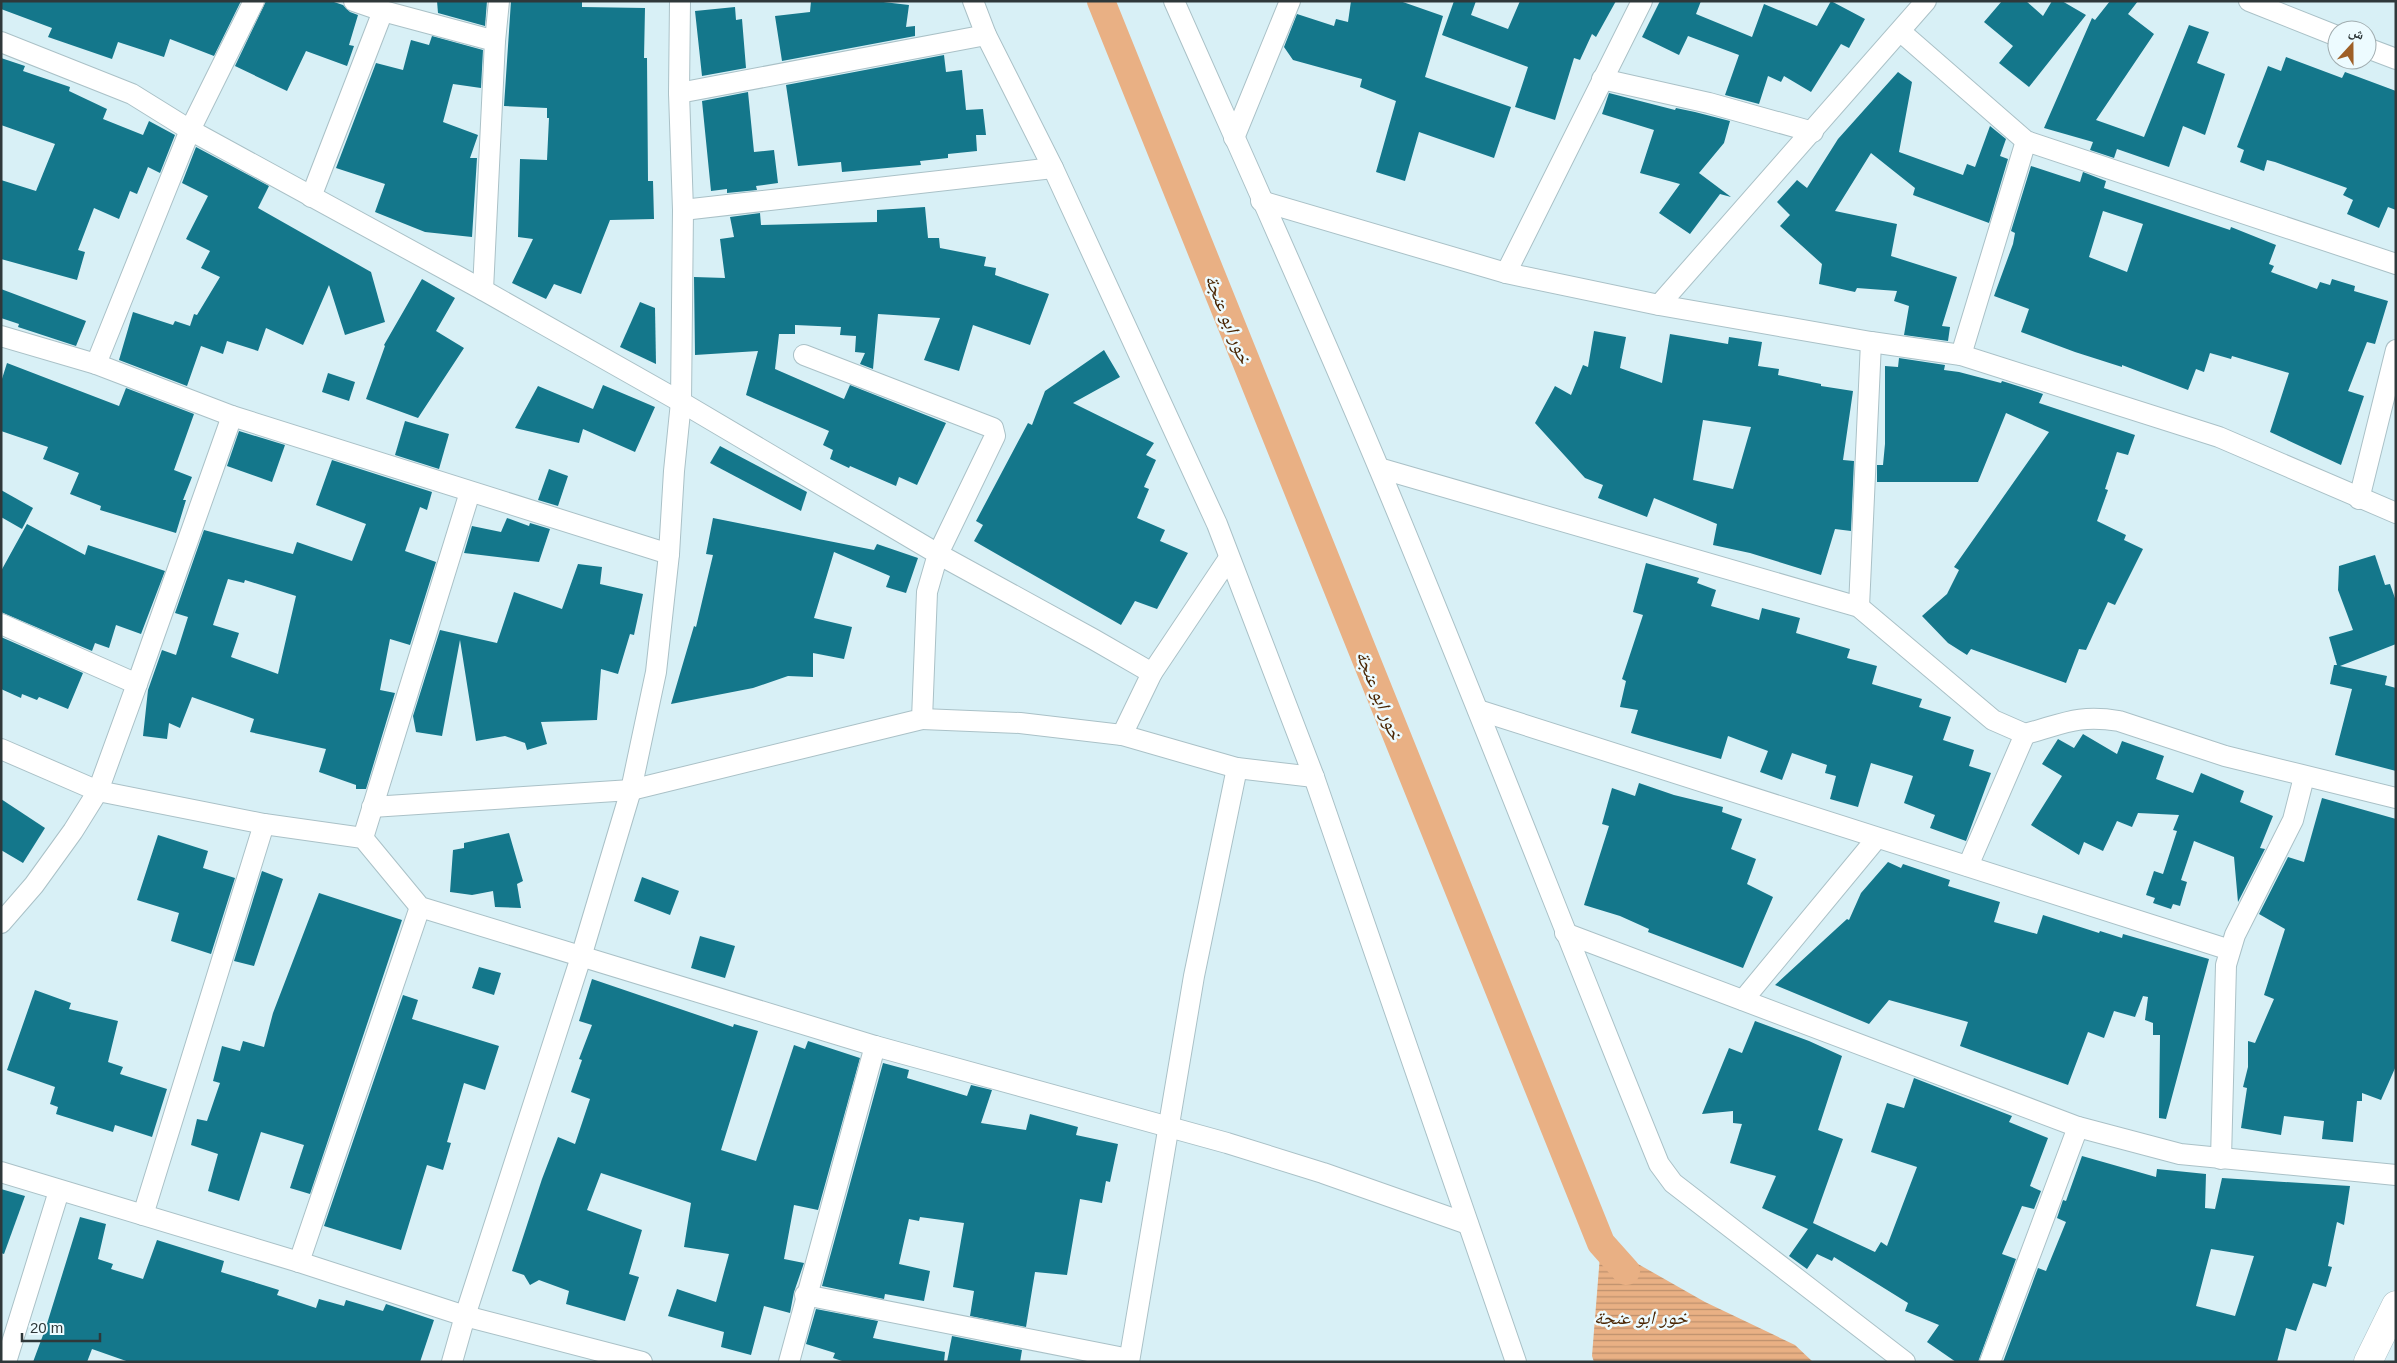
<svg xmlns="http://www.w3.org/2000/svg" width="2397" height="1363" viewBox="0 0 2397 1363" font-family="Arial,'Noto Naskh Arabic',sans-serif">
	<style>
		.water { fill: url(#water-rules) }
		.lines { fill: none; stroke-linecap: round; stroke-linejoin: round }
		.canal { stroke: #e9b084; stroke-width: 28 }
		.building { fill: #14778b; fill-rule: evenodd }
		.minor-casing { stroke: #aac1c7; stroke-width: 22 }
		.primary-casing { stroke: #aac1c7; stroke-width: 29 }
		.minor { stroke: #fff; stroke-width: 20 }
		.primary { stroke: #fff; stroke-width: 28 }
		.labels { text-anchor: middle; stroke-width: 5; stroke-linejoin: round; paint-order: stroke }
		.water-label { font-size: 19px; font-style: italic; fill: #4a2502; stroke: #edfbff }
	</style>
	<defs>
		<pattern id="water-rules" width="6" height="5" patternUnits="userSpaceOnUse" patternTransform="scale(1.25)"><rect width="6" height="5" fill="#e9b084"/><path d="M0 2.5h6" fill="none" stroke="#bd906d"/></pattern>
	</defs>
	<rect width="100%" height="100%" fill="#d8f0f6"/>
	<path class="water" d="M1601 1243 1705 1302 1795 1345 1813 1362H1594L1592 1356Z"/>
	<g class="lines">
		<path class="canal" d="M1101 1 1601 1243 1626 1271"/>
	</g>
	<g class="building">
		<path d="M1 1H241L214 56 170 39 164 57 118 42 112 59 48 37 52 28 1 9Z"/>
		<path d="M266 1H331L343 5 350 12 358 15 349 45 354 46 347 66 306 51 287 91 235 66Z"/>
		<path d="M437 1H487L485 26 438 13Z"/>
		<path d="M511 1H582V7L645 8 644 58H647L648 181H653L654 219 610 220 581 294 554 284 546 299 512 283 533 239 518 237 520 159 547 160 549 118H547V108L504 106Z"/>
		<path d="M811 1H875L909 5 906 27 915 26V36L782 61 775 16 810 12Z"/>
		<path d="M1351 1H1400L1443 16 1425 77 1511 107 1494 158 1419 132 1405 181 1376 172 1396 101 1360 87 1362 79 1293 60 1284 47 1297 14 1334 26 1336 19 1348 22Z"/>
		<path d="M1454 1H1476L1471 15 1508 29 1520 1H1616L1596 37 1592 34 1580 60 1574 58 1555 120 1515 107 1528 67 1442 35Z"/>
		<path d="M1660 1H1701L1696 14 1752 37 1764 4 1817 26 1831 1 1865 19 1849 48 1841 44 1811 92 1784 76 1781 82 1768 76 1759 104 1725 95 1739 55 1688 36 1679 55 1642 37Z"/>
		<path d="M2002 1H2026L2043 16 2052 1H2062L2086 15 2029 87 1999 63 2013 46 1984 22Z"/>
		<path d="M2110 1H2138L2128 14 2154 34 2096 120 2144 137 2189 25 2209 32 2197 63 2225 74 2205 135 2183 126 2169 167 2117 149 2114 158 2090 150 2093 142 2044 128 2092 18 2095 20Z"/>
		<path d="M735 7 736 20 742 19 746 68 702 76 695 11Z"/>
		<path d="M432 36 483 50 481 88 453 84 443 122 478 135 470 158H477L472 237 425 232 375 212 385 184 336 168 376 63 403 70 411 40 429 45Z"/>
		<path d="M944 55 946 72 962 70 966 110 983 109 986 135H976L977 151 948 154V158L920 161 921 165 842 172 841 162 798 166 786 85Z"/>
		<path d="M2286 57 2342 78 2345 72 2396 91V210L2388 207 2379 228 2347 214 2353 200 2343 195 2347 188 2275 162 2267 160 2264 171 2240 162 2244 150 2237 147 2268 66 2281 71Z"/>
		<path d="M1 58 25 66 23 71 70 87 69 91 107 109 103 119 143 135 149 121 175 135 160 173 148 167 137 194 130 191 119 219 94 208 78 250 85 252 77 280 1 259V180L36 191 55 144 1 125Z"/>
		<path d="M1898 72 1912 82 1899 152 1963 175 1967 164 1975 167 1990 126 2006 139 2000 156 2008 159 1989 223 1913 195 1915 188 1871 153 1835 211 1897 224 1891 256 1957 277 1942 326 1950 327 1948 341 1904 335 1909 306 1894 301 1897 291 1857 288 1855 292 1819 284 1822 264 1780 226 1790 215 1777 202 1797 180 1807 188 1838 139Z"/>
		<path d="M748 92 754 152 774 150 778 183 756 186 757 190 727 193V189L711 191 702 101Z"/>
		<path d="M1609 93 1675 110 1676 108 1695 112 1730 121 1724 143 1699 173 1731 197 1720 194 1690 234 1659 213 1680 184 1640 173 1654 130 1602 114Z"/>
		<path d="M196 147 269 186 258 208 371 272 385 322 345 335 329 285 303 345 266 328 258 351 227 341 223 354 201 346 187 386 119 360 133 312 173 325 175 321 190 326 194 314 197 315 220 277 201 268 210 251 186 239 208 196 182 183Z"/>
		<path d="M2031 166 2080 182 2083 172 2106 181 2104 188 2230 230 2231 227 2276 245 2269 264 2274 266 2271 272 2317 289 2320 282 2330 285 2332 279 2355 286 2354 291 2388 301 2375 344 2367 342 2348 391 2364 396 2341 465 2270 432 2289 373 2232 356 2231 359 2210 353 2204 372 2196 369 2188 390 2122 365V367L2075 352 2021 332 2029 309 1994 296 2013 244 2015 233 2011 231ZM2103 211 2143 224 2127 272 2089 257Z"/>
		<path d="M925 207 928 238H939L940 248 986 257 984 266 996 268 995 275 1049 294 1030 345 973 325 959 371 924 360 940 318 878 314 873 369 860 364 865 353 855 352 856 336 840 335 841 327 795 325V334H779L775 369 844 399 850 385 946 423 917 485 899 477 896 486 850 466 849 468 830 459 833 450 823 445 829 431 746 395 758 351 695 355 694 277 725 278 720 239 734 237 730 217 760 213 761 225 877 222V210Z"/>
		<path d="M422 279 455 298 436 331 464 348 418 418 366 399 385 346 384 345Z"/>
		<path d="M1 289 86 321 76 346 18 327 19 324 1 318Z"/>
		<path d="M640 302 655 308 656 364 620 347Z"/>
		<path d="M1594 331 1626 337 1620 368 1662 383 1670 334 1728 344 1729 337 1762 342 1758 366 1779 369 1778 375 1821 384V386L1853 391 1843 460 1854 461 1851 531 1835 529 1821 575 1750 553 1713 545 1717 524 1654 498 1647 517 1598 498 1603 485 1585 478 1535 423 1555 386 1571 395 1583 365 1588 367ZM1703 420 1751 427 1733 489 1693 480Z"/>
		<path d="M1104 350 1120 377 1073 403 1154 443 1146 455 1156 460 1144 487 1149 489 1137 518 1165 530 1160 541 1188 553 1157 609 1135 601 1121 625 974 541 983 525 976 521 1028 423 1032 425 1045 391Z"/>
		<path d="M1899 358 1945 365 1944 370 1959 372 2001 383 2002 381 2037 392 2043 394 2039 403 2135 435 2128 455 2117 452 2105 489 2108 490 2097 521 2126 535 2124 540 2143 549 2115 605 2108 602 2086 650 2079 649 2066 683 1971 649 1967 655 1948 643 1922 616 1947 594 1959 570 1954 567 2049 432 2006 413 1978 482H1877V465H1883L1885 444V366L1898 367Z"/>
		<path d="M7 363 119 406 126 388 194 414 174 470 192 477 183 500H186L176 533 100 510 101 506 70 494 79 473 43 459 48 447 1 431V382Z"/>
		<path d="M328 373 355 382 349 401 322 392Z"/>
		<path d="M603 385 655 407 635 452 583 429 579 443 515 428 538 386 593 409Z"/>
		<path d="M405 421 449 434 439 469 395 455Z"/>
		<path d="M239 431 285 445 272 482 227 466Z"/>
		<path d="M720 446 807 492 801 511 710 463Z"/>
		<path d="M332 460 432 492 427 510 420 507 405 551 436 562 410 645 390 639 380 690 395 693 366 789H356V785L319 772 326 749 250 732 254 719 192 697 180 728 169 723 167 739 143 736 148 690 162 650 176 655 188 617 175 613 204 530 293 554 297 542 352 561 366 524 316 505ZM228 579 244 583 245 580 296 596 278 674 231 657 239 633 213 625Z"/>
		<path d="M549 469 568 476 558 506 538 500Z"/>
		<path d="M1 490 33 508 22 529 1 517Z"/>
		<path d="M507 518 529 526 530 523 550 529 539 562 464 553 472 526 501 532Z"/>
		<path d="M713 518 874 550 877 544 918 558 906 593 886 587 890 576 834 552 814 618 852 627 844 659 813 653V677L788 676 753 688 671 704 694 626 696 627 713 555 706 554Z"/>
		<path d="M27 524 85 555 88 545 165 571 141 634 116 625 109 648 95 643 92 651 1 612V571Z"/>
		<path d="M2375 555 2385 585 2390 584 2396 601V644L2340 666 2387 676 2385 685 2396 688V771L2335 755 2352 689 2330 684 2334 665H2337L2329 637 2353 630 2338 590 2339 566Z"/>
		<path d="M1646 563 1699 578 1697 583 1716 590 1711 606 1759 620 1762 608 1800 618 1796 633 1850 649 1847 658 1877 666 1872 684 1922 699 1919 707 1951 717 1943 740 1974 750 1969 766 1991 773 1966 841 1930 828 1935 815 1904 803 1913 776 1871 763 1858 807 1830 799 1836 776 1825 773 1827 765 1792 753 1782 780 1760 772 1768 751 1728 736 1721 759 1631 733 1638 710 1620 707 1626 681 1622 679 1643 615 1633 612Z"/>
		<path d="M578 564 602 567 600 584 643 594 634 635 630 634 618 674 601 669 597 720 541 722 547 744 527 750 525 743 505 736 476 741 460 640 442 736 416 732 413 716 440 630 497 643 514 592 562 609Z"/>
		<path d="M1 637 83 673 68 709 39 697 37 700 22 694 21 698 1 689Z"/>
		<path d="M2083 734 2117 754 2122 741 2164 756 2156 779 2193 793 2201 773 2244 791 2240 802 2273 816 2260 848 2265 849 2238 902 2234 857 2194 841 2181 880 2187 882 2180 906 2173 904 2171 909 2153 903 2155 898 2146 895 2154 871 2163 874 2177 831 2173 830 2179 815 2138 813 2132 827 2117 821 2103 851 2084 842 2079 855 2031 825 2062 776 2042 764 2058 739 2074 748Z"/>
		<path d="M1639 783 1674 795 1723 807 1722 812 1742 819 1731 849 1756 859 1747 884 1773 897 1743 968 1648 932 1649 929 1620 916 1584 905 1609 826 1602 824 1612 788 1635 796Z"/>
		<path d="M2322 798 2396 819V1066L2381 1100 2362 1093V1101H2357L2353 1142 2322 1139 2324 1121 2284 1116 2281 1135 2241 1128 2247 1088 2243 1087 2248 1067V1041L2255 1043 2274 999 2264 995 2285 929 2259 914 2288 857 2304 862Z"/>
		<path d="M1 799 45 828 23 863 1 850Z"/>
		<path d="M509 833 523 881 517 884 521 908 495 907 493 891 472 895 450 892 453 850 464 848V843Z"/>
		<path d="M158 835 208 851 203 868 235 878 211 954 171 941 179 913 137 900Z"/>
		<path d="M1888 862 1901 868 1903 864 1950 880 1948 886 2000 902 1994 922 2037 934 2043 915 2099 933 2100 931 2122 938 2123 934 2209 959 2166 1119 2159 1118 2160 1035H2153V1023L2145 1020 2148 997 2143 996 2135 1017 2114 1011 2104 1038 2088 1032 2068 1085 1960 1046 1968 1022 1889 1000 1869 1024 1775 985 1847 919 1849 920 1861 893Z"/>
		<path d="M262 871 283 879 254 966 234 961Z"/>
		<path d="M642 877 679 891 670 915 634 901Z"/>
		<path d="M319 893 402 920 310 1194 290 1188 304 1145 261 1132 239 1201 208 1191 218 1154 191 1145 197 1119 207 1121 220 1083 213 1081 222 1046 240 1051 243 1041 264 1047 273 1013Z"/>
		<path d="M700 936 735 946 725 978 691 968Z"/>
		<path d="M479 967 501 973 494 995 472 988Z"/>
		<path d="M592 979 733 1027 734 1024 758 1031 721 1150 756 1161 794 1045 805 1049 808 1041 860 1058 818 1210 794 1205 784 1259 804 1263 794 1292 790 1313 764 1306 751 1355 721 1347 724 1332 668 1316 677 1289 716 1302 729 1254 684 1247 691 1203 601 1173 587 1210 642 1230 629 1274 639 1277 625 1321 566 1304 569 1291 539 1280 530 1285 524 1275 512 1271 542 1179 558 1137 575 1144 590 1099 571 1092 582 1060 579 1059 592 1025 579 1021Z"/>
		<path d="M35 990 71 1003 69 1009 118 1021 108 1062 123 1067 120 1074 167 1089 152 1137 115 1125 113 1132 56 1114 58 1107 50 1104 55 1087 7 1070Z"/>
		<path d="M403 995 418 1000 412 1019 499 1046 485 1090 464 1083 447 1142 451 1143 443 1170 427 1165 401 1250 324 1226Z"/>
		<path d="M1755 1021 1809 1041 1842 1056 1818 1130 1843 1139 1813 1223 1875 1252 1881 1242 1887 1246 1917 1167 1871 1152 1887 1103 1904 1108 1914 1078 2012 1116 2009 1122 2048 1138 2030 1186 2041 1191 2034 1209 2022 1206 2002 1254 2016 1259 1978 1362H1956L1927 1342 1939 1325 1905 1311 1908 1303 1834 1257 1832 1261 1817 1254 1807 1269 1789 1256 1808 1229 1762 1208 1776 1176 1730 1163 1742 1124 1733 1123V1111L1702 1114 1729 1048 1742 1053Z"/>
		<path d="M883 1063 909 1070 907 1078 967 1096 971 1085 992 1090 981 1123 1026 1130 1030 1114 1078 1127 1076 1135 1118 1144 1110 1182 1106 1181 1102 1203 1080 1199 1067 1275 1035 1272 1026 1327 970 1316 974 1291 953 1287 964 1223 920 1217 919 1221 909 1219 899 1264 930 1271 924 1301 885 1294 884 1299 822 1286Z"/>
		<path d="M2082 1156 2156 1177 2157 1169 2206 1174 2205 1208 2215 1209 2222 1178 2350 1186 2344 1225 2337 1222 2328 1266 2332 1267 2326 1287 2313 1283 2296 1331 2286 1328 2277 1362H2003L2038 1268 2046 1271 2066 1222 2057 1218 2063 1200 2066 1201ZM2211 1249 2254 1256 2235 1316 2196 1306Z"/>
		<path d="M1 1189 25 1196 4 1254 1 1253Z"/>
		<path d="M80 1217 106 1224 98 1259 113 1264 111 1269 143 1279 157 1240 224 1261 221 1272 279 1290 277 1295 316 1308 319 1299 344 1306 346 1300 383 1311 386 1304 434 1320 420 1362H129L92 1349 87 1362H33L46 1327Z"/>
		<path d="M816 1309 878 1321 873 1338 945 1352 944 1362H845L833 1358 835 1353 806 1344Z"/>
		<path d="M952 1336 1022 1350 1020 1362H947Z"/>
	</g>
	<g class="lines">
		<defs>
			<g id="minor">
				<path d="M354 1 383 11 495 41 483 290"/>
				<path d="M973 1 986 35 1053 168 1217 524 1314 777 1516 1362"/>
				<path d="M1174 1C1243 157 1314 313 1380 471 1476 700 1565 933 1659 1164L1673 1183 1905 1362"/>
				<path d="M2249 1 2337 36"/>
				<path d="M1901 32 2026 141 2396 264"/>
				<path d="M495 41 499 1"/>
				<path d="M1 42 132 94 190 130 483 290 681 402 938 554 927 592 922 719 631 790 372 807"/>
				<path d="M2367 48 2396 59"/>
				<path d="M1602 79 1709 103 1813 132"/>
				<path d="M679 93 986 35"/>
				<path d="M1234 138 1290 1"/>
				<path d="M311 197 383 11"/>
				<path d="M1261 201 1506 273 1659 305 1871 342 1961 355 2219 437 2396 513"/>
				<path d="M683 210 1053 168"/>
				<path d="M1506 273 1642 1"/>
				<path d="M1659 305 1926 1"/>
				<path d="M1 336 96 364 232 416"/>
				<path d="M804 355 993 428 995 436 938 554 1093 639 1152 673 1229 558"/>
				<path d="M1961 355 2026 141"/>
				<path d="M96 364 190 130 254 1"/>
				<path d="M1379 468 1859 607 1993 720 2025 734C2063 724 2078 714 2119 721L2225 756 2396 798"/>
				<path d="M2359 499 2396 350"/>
				<path d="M1859 607 1871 342"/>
				<path d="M1 624 137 684 232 416 669 554 674 471 681 402 683 210 679 93 680 1"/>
				<path d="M1478 710 2230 950"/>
				<path d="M922 719 1020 723 1122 735 1237 768 1314 777"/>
				<path d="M1122 735 1152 673"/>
				<path d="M1 749 98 791 264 824 363 838 420 907 875 1046 1227 1143 1323 1173 1468 1224"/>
				<path d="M363 838 470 492"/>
				<path d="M1968 866 2025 734"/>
				<path d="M1 923 34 885 73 831 98 791 137 684"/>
				<path d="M1565 933 2078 1127 2180 1154 2396 1175"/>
				<path d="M1743 1000 1877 838"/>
				<path d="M2221 1159 2226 965 2235 935 2293 820 2304 777"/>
				<path d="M1 1172 299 1262 465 1316 642 1362"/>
				<path d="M143 1215 264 824"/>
				<path d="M299 1262 420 907"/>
				<path d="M805 1295 1129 1359"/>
				<path d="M6 1362 59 1191"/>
				<path d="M452 1362 465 1316 581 957 631 790 656 672 669 554"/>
				<path d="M789 1362 875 1046"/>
				<path d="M1129 1362 1194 976 1237 768"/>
				<path d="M1990 1362 2078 1127"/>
			</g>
			<path id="primary" d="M2368 1362 2396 1305"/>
		</defs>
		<use href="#minor" class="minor-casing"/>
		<use href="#primary" class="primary-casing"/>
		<use href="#minor" class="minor"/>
		<use href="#primary" class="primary"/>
	</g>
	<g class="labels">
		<g class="water-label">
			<text transform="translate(1229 319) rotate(68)" y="7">خور ابو عنجة</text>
			<text transform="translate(1380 695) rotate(68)" y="7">خور ابو عنجة</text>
			<text x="1641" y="1324">خور ابو عنجة</text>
		</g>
	</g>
	<rect width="2397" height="1363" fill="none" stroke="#2f383a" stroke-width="5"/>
	<g transform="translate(2352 45) rotate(21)"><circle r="24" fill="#edfbff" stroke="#a1adb0"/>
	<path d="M0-4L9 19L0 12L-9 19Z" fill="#9e5f27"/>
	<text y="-8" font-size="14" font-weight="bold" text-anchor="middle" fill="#2f383a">ش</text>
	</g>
	<path d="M22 1333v8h78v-8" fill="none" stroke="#2f383a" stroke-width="2.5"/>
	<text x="30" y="1333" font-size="15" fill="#2f383a" stroke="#edfbff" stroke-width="4" paint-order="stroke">20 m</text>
</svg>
